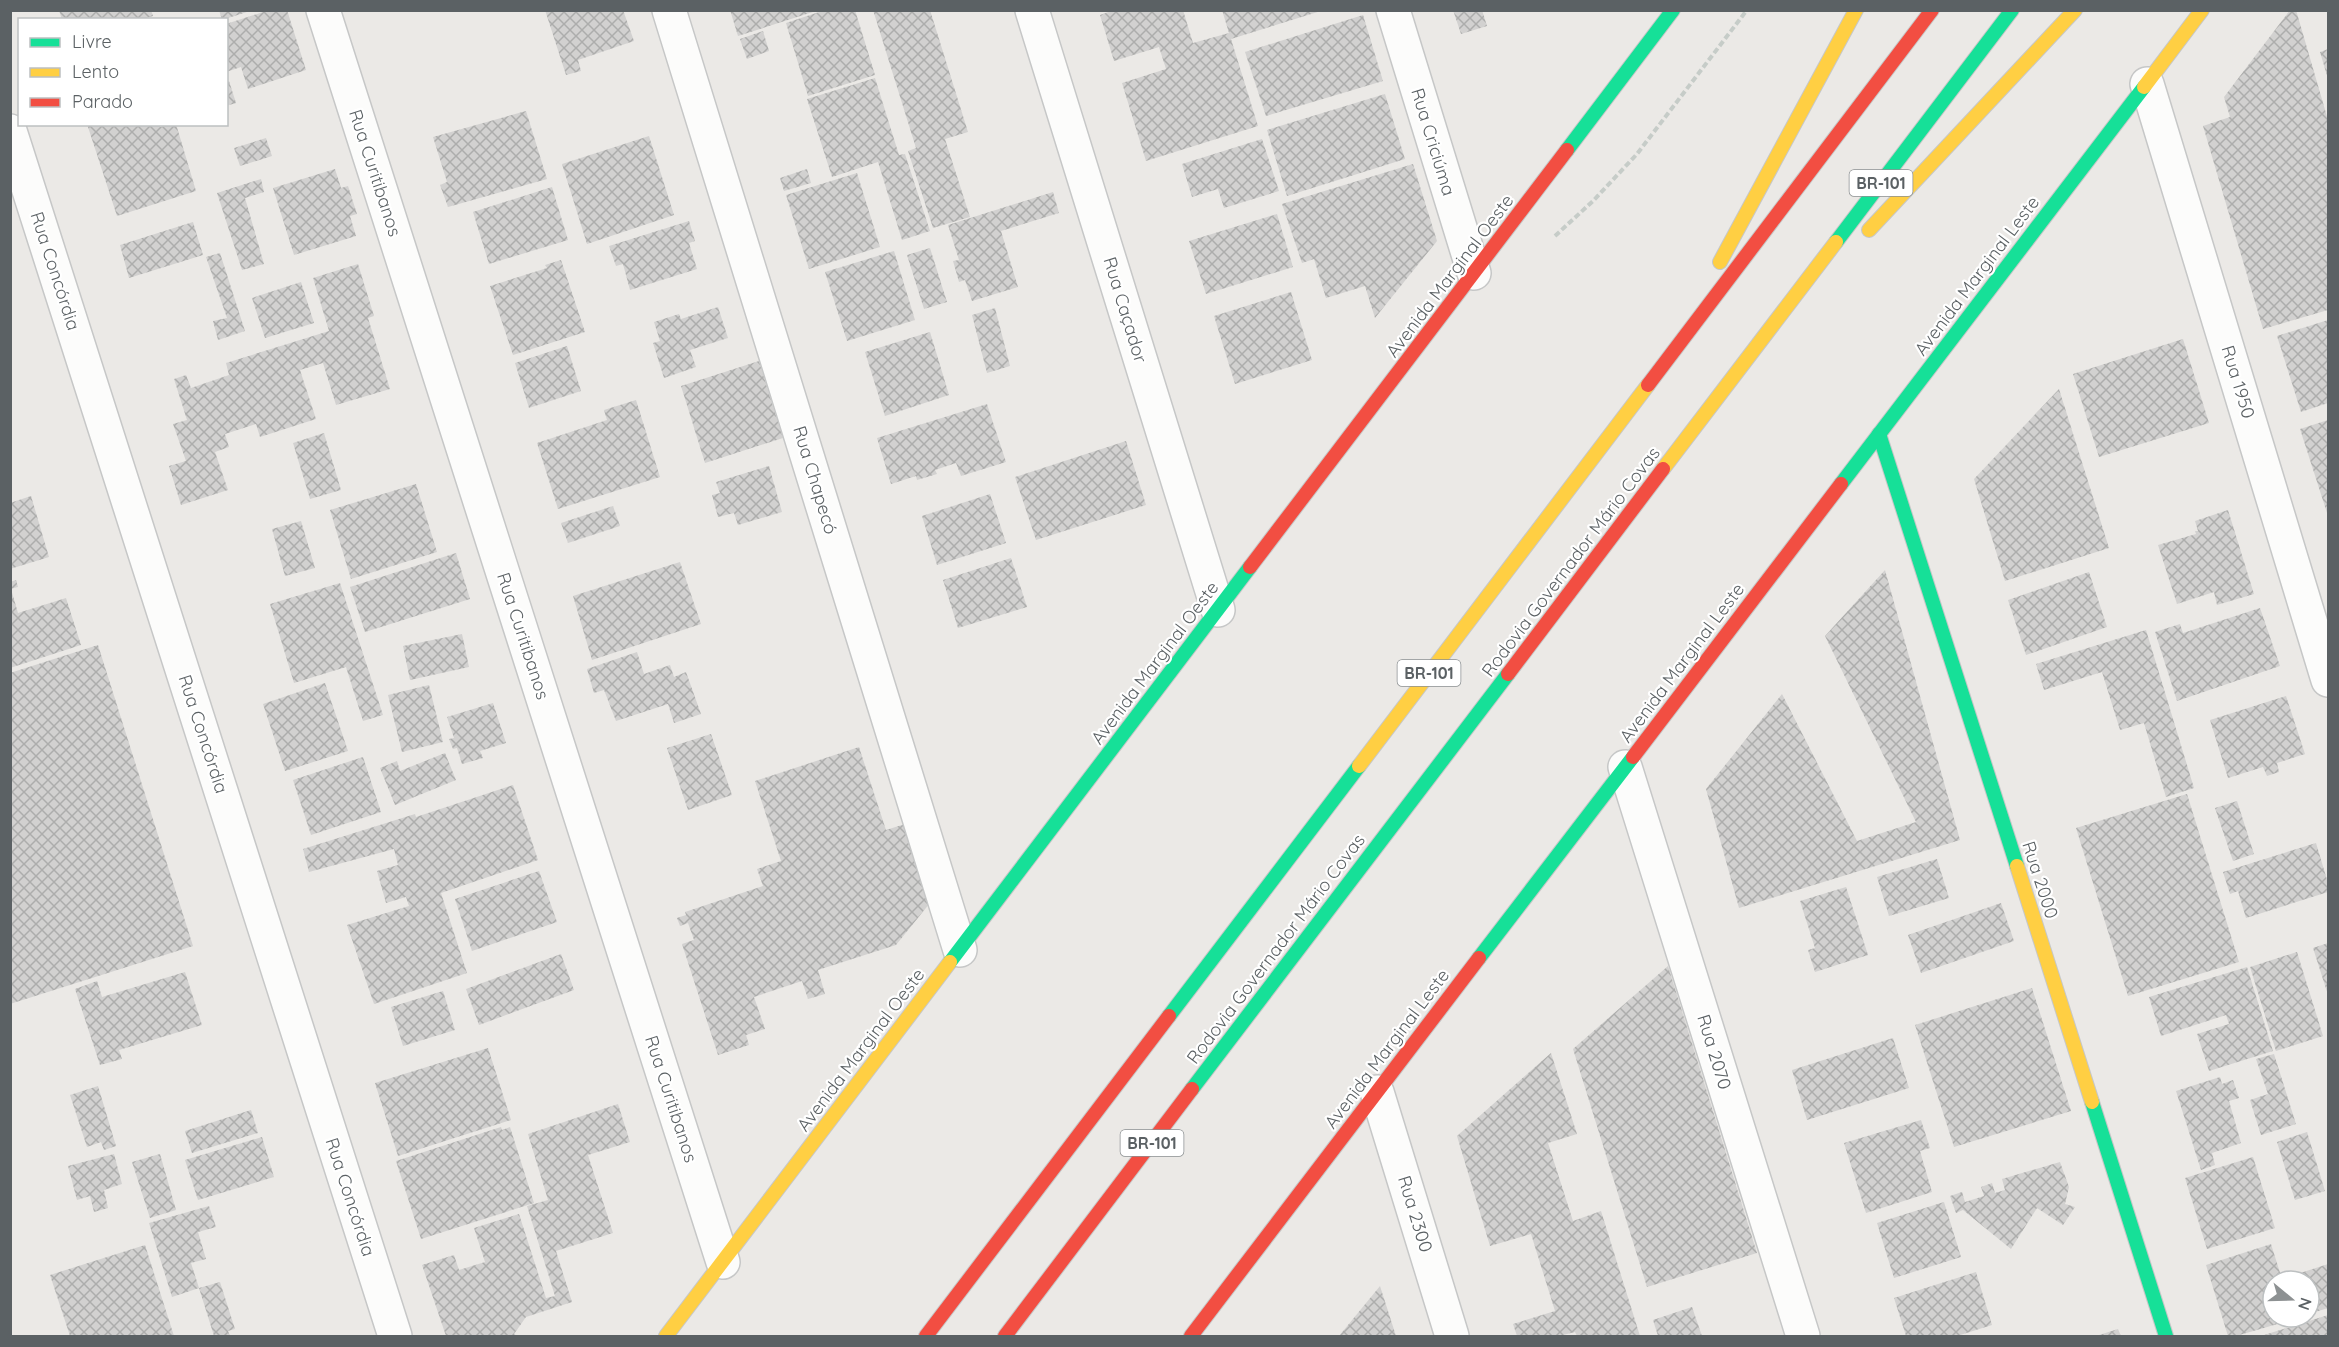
<svg xmlns="http://www.w3.org/2000/svg" width="2339" height="1347" viewBox="0 0 2339 1347" font-family="Quicksand,sans-serif">
	<style>
		.building { fill: url(#building-cross-hatch) }
		.lines { fill: none; stroke-linecap: round; stroke-linejoin: round }
		.street-casing { stroke: #c6c7c7; stroke-width: 36 }
		.fast-casing { stroke: #c6c7c7; stroke-width: 16 }
		.slow-casing { stroke: #c6c7c7; stroke-width: 16 }
		.jam-casing { stroke: #c6c7c7; stroke-width: 16 }
		.path { stroke: #c6ccc8; stroke-width: 4; stroke-dasharray: 6 3; stroke-linecap: butt }
		.street { stroke: #fcfcfb; stroke-width: 33 }
		.fast { stroke: #16e098; stroke-width: 14 }
		.slow { stroke: #ffcf43; stroke-width: 14 }
		.jam { stroke: #f24e42; stroke-width: 14 }
		.labels { text-anchor: middle; stroke-width: 4.5; stroke-linejoin: round; paint-order: stroke }
		.shield { fill: #fff; stroke: #8c9092; stroke-width: 1.5 }
		.shield-label { font-size: 16px; font-weight: bold; fill: #5b6164 }
		.street-label { font-size: 18px; fill: #5b6164; stroke: #fff }
	</style>
	<defs>
		<pattern id="building-cross-hatch" width="8" height="8" patternUnits="userSpaceOnUse" patternTransform="scale(1.5)"><rect width="8" height="8" fill="#d2d1d0"/><path d="M0 0l8 8M0 8l8-8" fill="none" stroke="#adadac"/></pattern>
	</defs>
	<rect width="100%" height="100%" fill="#ebe9e6"/>
	<g class="building">
		<path d="M59 10H151L153 16 140 20H62Z"/>
		<path d="M219 10H250V11L222 20Z"/>
		<path d="M269 10H287L306 70 248 89 241 67 226 72V24Z"/>
		<path d="M545 10H623L634 41 578 60 581 71 566 75Z"/>
		<path d="M730 10H816V11L738 36Z"/>
		<path d="M825 10H855L875 75 808 96 786 23Z"/>
		<path d="M873 10H930L968 132 945 139 970 217 933 228 908 151 916 148Z"/>
		<path d="M1114 10H1183L1193 43 1229 33 1222 10 1321 11 1231 39 1258 126 1146 161 1122 83 1166 69 1159 47 1114 61 1100 15Z"/>
		<path d="M1453 10H1482L1487 26 1461 34Z"/>
		<path d="M2290 10H2296L2328 120V310L2263 329 2203 126 2230 117 2224 97Z"/>
		<path d="M1363 15 1383 81 1266 116 1245 52Z"/>
		<path d="M763 31 769 51 747 59 740 39Z"/>
		<path d="M2328 49V79L2320 52Z"/>
		<path d="M875 78 899 155 905 154 930 231 902 240 878 162 832 177 807 99Z"/>
		<path d="M229 81 236 103 226 106V82Z"/>
		<path d="M1385 94 1405 159 1287 196 1267 130Z"/>
		<path d="M526 111 547 179 448 207 440 185 447 182 433 137Z"/>
		<path d="M87 124H159L160 127 176 124 196 191 117 216Z"/>
		<path d="M649 136 674 215 587 244 562 164Z"/>
		<path d="M266 138 272 156 240 166 234 148Z"/>
		<path d="M1262 139 1279 191 1224 208 1218 189 1192 197 1182 164Z"/>
		<path d="M1413 164 1437 241 1375 318 1365 286 1326 298 1314 259 1302 263 1282 204Z"/>
		<path d="M335 169 341 188 348 186 357 214 350 216 356 236 294 255 273 188Z"/>
		<path d="M807 169 811 183 784 191 780 178Z"/>
		<path d="M857 173 880 247 809 269 786 195Z"/>
		<path d="M261 179 264 192 245 198 264 264 242 270 217 193Z"/>
		<path d="M552 187 568 240 489 264 473 212Z"/>
		<path d="M1053 192 1059 213 1001 231 1018 287 972 301 965 280 959 282 953 261 959 260 948 225Z"/>
		<path d="M1277 214 1293 267 1206 294 1189 241Z"/>
		<path d="M689 221 695 241 689 243 697 269 630 290 623 264 616 266 609 246Z"/>
		<path d="M193 222 203 255 129 278 120 245Z"/>
		<path d="M930 248 947 302 924 309 907 255Z"/>
		<path d="M894 251 915 320 847 341 825 272Z"/>
		<path d="M220 253 245 331 218 340 213 321 227 318 206 257Z"/>
		<path d="M561 260 585 332 513 355 490 286 547 268 545 265Z"/>
		<path d="M358 264 374 316 368 318 390 389 336 405 323 363 300 370 316 419 260 437 256 424 225 434 229 447 215 452 228 490 181 505 169 466 186 461 173 424 187 420 174 379 186 375 191 388 229 375 226 363 329 331 313 278Z"/>
		<path d="M301 282 314 323 265 338 252 298Z"/>
		<path d="M1291 292 1312 360 1235 384 1214 316Z"/>
		<path d="M718 307 728 338 690 350 696 367 664 378 653 343 660 341 654 322 679 314 681 319Z"/>
		<path d="M995 308 1010 366 987 373 972 315Z"/>
		<path d="M2328 320V403L2301 412 2277 336Z"/>
		<path d="M930 332 949 395 885 416 865 352Z"/>
		<path d="M2183 339 2209 423 2099 457 2073 374Z"/>
		<path d="M567 346 581 391 529 408 515 363Z"/>
		<path d="M759 361 783 438 705 463 681 386Z"/>
		<path d="M2059 389 2109 548 2005 581 1974 479Z"/>
		<path d="M636 400 660 477 558 509 537 443 607 420 604 410Z"/>
		<path d="M987 404 1006 462 961 476 956 463 935 470 937 474 917 480 916 476 891 484 877 438Z"/>
		<path d="M2328 420V516L2300 429Z"/>
		<path d="M324 433 341 490 310 499 293 443Z"/>
		<path d="M1126 441 1146 505 1036 540 1015 477Z"/>
		<path d="M769 466 782 512 738 525 734 513 718 517 712 495 720 493 716 482Z"/>
		<path d="M416 484 437 552 351 579 330 510Z"/>
		<path d="M990 494 1006 543 937 565 922 516Z"/>
		<path d="M31 496 49 557 10 569V503Z"/>
		<path d="M613 506 620 526 568 543 561 523Z"/>
		<path d="M2228 510 2254 594 2217 605 2214 592 2177 604 2158 545 2196 534 2195 531H2198L2195 521Z"/>
		<path d="M301 521 315 568 285 576 272 529Z"/>
		<path d="M456 553 470 599 365 632 350 587Z"/>
		<path d="M1011 558 1027 607 958 628 943 580Z"/>
		<path d="M680 562 701 624 592 660 573 596Z"/>
		<path d="M1885 570 1960 840 1739 908 1706 789 1782 694 1857 841 1916 822 1825 636Z"/>
		<path d="M2089 572 2107 627 2026 655 2008 600Z"/>
		<path d="M16 580 18 587 10 589V582Z"/>
		<path d="M340 583 383 715 363 721 346 667 294 683 270 604Z"/>
		<path d="M11 589 18 613 66 598 81 645 10 668Z"/>
		<path d="M2260 608 2280 666 2177 701 2155 632 2180 624 2183 633Z"/>
		<path d="M2146 630 2194 788 2166 797 2144 723 2120 730 2102 672 2044 690 2036 664Z"/>
		<path d="M462 634 469 667 410 680 403 646Z"/>
		<path d="M98 645 193 946 10 1004V673Z"/>
		<path d="M637 652 644 674 670 665 674 677 686 672 701 714 674 723 668 704 616 721 604 690 594 693 587 669Z"/>
		<path d="M325 683 348 751 285 771 263 704Z"/>
		<path d="M429 685 443 742 402 752 388 695Z"/>
		<path d="M2286 696 2305 754 2277 763 2279 772 2267 776 2263 767 2228 778 2210 720Z"/>
		<path d="M493 703 506 743 480 751 483 758 462 764 457 748 453 749 449 739 454 738 447 717Z"/>
		<path d="M711 734 732 795 688 810 667 748Z"/>
		<path d="M859 747 886 830 905 824 930 903 896 945 818 970 825 994 808 999 802 981 754 997 765 1029 746 1035 749 1045 718 1055 682 944 694 940 688 923 680 926 677 918 686 915 685 912 763 886 757 869 781 861 755 781Z"/>
		<path d="M445 753 456 780 395 805 380 768 397 761 400 771Z"/>
		<path d="M363 757 381 812 311 835 293 780Z"/>
		<path d="M513 785 538 860 441 893 467 973 374 1004 347 925 409 906 406 897 386 903 377 871 398 865 394 849 309 872 303 849 415 814 416 817Z"/>
		<path d="M2187 794 2239 962 2128 996 2076 828Z"/>
		<path d="M2237 801 2254 854 2233 861 2215 808Z"/>
		<path d="M2316 843 2328 883V892L2246 918 2238 891 2230 894 2223 872Z"/>
		<path d="M1937 859 1949 898 1889 916 1877 877Z"/>
		<path d="M539 871 557 922 472 951 455 899Z"/>
		<path d="M1846 887 1868 955 1815 972 1808 950 1815 948 1800 901Z"/>
		<path d="M2001 903 2014 941 1921 973 1908 935Z"/>
		<path d="M2328 943V995L2313 948Z"/>
		<path d="M2297 952 2323 1036 2276 1051 2250 967Z"/>
		<path d="M561 954 574 990 479 1025 466 989Z"/>
		<path d="M1668 966 1757 1253 1647 1287 1573 1049Z"/>
		<path d="M2247 967 2273 1051 2209 1071 2197 1034 2229 1024 2226 1015 2161 1036 2149 997Z"/>
		<path d="M185 972 202 1025 119 1050 122 1059 100 1065 75 989 97 981 102 997Z"/>
		<path d="M2032 988 2071 1111 1954 1147 1915 1025Z"/>
		<path d="M443 991 455 1030 403 1046 391 1007Z"/>
		<path d="M1893 1038 1909 1088 1807 1120 1792 1070Z"/>
		<path d="M488 1048 511 1120 398 1156 375 1083Z"/>
		<path d="M1551 1053 1577 1134 1548 1143 1573 1221 1601 1211 1640 1336H1577L1575 1332 1559 1336H1517L1513 1324 1555 1311 1531 1234 1490 1246 1457 1136Z"/>
		<path d="M2274 1054 2296 1124 2261 1135 2250 1100 2268 1094 2256 1059Z"/>
		<path d="M2220 1077 2222 1084 2233 1080 2239 1098 2229 1101 2241 1143 2212 1153 2215 1165 2201 1170 2176 1091Z"/>
		<path d="M98 1086 116 1146 104 1150 101 1142 87 1147 70 1095Z"/>
		<path d="M618 1104 630 1142 588 1155 613 1233 556 1251 572 1302 526 1317 514 1334 517 1336H446L422 1265 454 1255 459 1270 485 1262 474 1228 519 1214 546 1298 555 1296 527 1206 548 1200 528 1134Z"/>
		<path d="M251 1110 258 1133 192 1153 185 1131Z"/>
		<path d="M1921 1120 1930 1148 1920 1151 1932 1192 1866 1213 1844 1143Z"/>
		<path d="M501 1127 502 1130 510 1127 534 1203 421 1239 396 1161Z"/>
		<path d="M2307 1132 2325 1191 2295 1200 2277 1142Z"/>
		<path d="M262 1137 274 1177 198 1200 185 1160Z"/>
		<path d="M114 1154 122 1184 104 1190 108 1208 94 1212 90 1196 77 1200 68 1166Z"/>
		<path d="M160 1154 176 1210 150 1218 132 1162Z"/>
		<path d="M2253 1157 2275 1228 2207 1249 2185 1178Z"/>
		<path d="M2060 1162 2069 1187 2065 1204 2075 1207 2063 1225 2037 1208 2011 1249 1963 1210 1956 1213 1950 1196 1962 1192 1965 1202 1984 1196 1981 1187 1992 1183 1995 1193 2005 1190 2002 1179Z"/>
		<path d="M1944 1202 1961 1257 1894 1278 1877 1223Z"/>
		<path d="M209 1206 216 1227 198 1232 206 1259 191 1263 199 1288 172 1297 149 1223Z"/>
		<path d="M2271 1244 2282 1279 2328 1264V1308L2309 1314V1281H2273V1317L2298 1318 2236 1336H2228L2206 1265Z"/>
		<path d="M145 1245 174 1336H70L50 1275Z"/>
		<path d="M1976 1272 1992 1325 1957 1336H1906L1894 1298Z"/>
		<path d="M220 1282 235 1329 228 1331 230 1336H214L199 1288Z"/>
		<path d="M1380 1286 1396 1336H1339Z"/>
		<path d="M1692 1307 1702 1336H1658L1653 1320Z"/>
		<path d="M2328 1315V1336H2261Z"/>
		<path d="M2118 1329 2121 1336H2096Z"/>
	</g>
	<g class="lines">
		<defs>
			<g id="street">
				<path d="M323 10 723 1262"/>
				<path d="M669 10 960 950"/>
				<path d="M1032 10 1218 610"/>
				<path d="M1393 10 1474 273"/>
				<path d="M2147 84 2328 680"/>
				<path d="M10 131 395 1336"/>
				<path d="M1625 767 1803 1336"/>
				<path d="M1377 1092 1452 1336"/>
			</g>
			<g id="fast">
				<path d="M1567 150 1673 10"/>
				<path d="M1836 242 2012 10"/>
				<path d="M1879 434 2017 866"/>
				<path d="M1841 484 2144 87"/>
				<path d="M1479 958 1633 757"/>
				<path d="M950 962 1250 567"/>
				<path d="M1169 1016 1359 766"/>
				<path d="M1192 1089 1508 674"/>
				<path d="M2092 1102 2166 1336"/>
			</g>
			<g id="slow">
				<path d="M2144 87 2202 10"/>
				<path d="M1869 230 2075 10"/>
				<path d="M1720 262 1856 10"/>
				<path d="M1663 469 1836 242"/>
				<path d="M1359 766 1648 385"/>
				<path d="M2017 866 2092 1102"/>
				<path d="M666 1336 950 962"/>
			</g>
			<g id="jam">
				<path d="M1648 385 1932 10"/>
				<path d="M1250 567 1567 150"/>
				<path d="M1508 674 1663 469"/>
				<path d="M1633 757 1841 484"/>
				<path d="M926 1336 1169 1016"/>
				<path d="M1005 1336 1192 1089"/>
				<path d="M1191 1336 1479 958"/>
			</g>
		</defs>
		<use href="#street" class="street-casing"/>
		<use href="#fast" class="fast-casing"/>
		<use href="#slow" class="slow-casing"/>
		<use href="#jam" class="jam-casing"/>
		<path class="path" d="M1555 236 1593 201 1637 154 1747 10"/>
		<use href="#street" class="street"/>
		<use href="#fast" class="fast"/>
		<use href="#slow" class="slow"/>
		<use href="#jam" class="jam"/>
	</g>
	<g class="labels">
		<g class="shield">
			<rect x="1849.5" y="170" width="63" height="26" rx="4.5"/>
			<rect x="1397.5" y="660" width="63" height="26" rx="4.5"/>
			<rect x="1120.5" y="1130" width="63" height="26" rx="4.5"/>
		</g>
		<g class="shield-label">
			<text x="1881" y="189">BR-101</text>
			<text x="1429" y="679">BR-101</text>
			<text x="1152" y="1149">BR-101</text>
		</g>
		<g class="street-label">
			<text transform="translate(1433 142) rotate(73)" y="6">Rua Criciúma</text>
			<text transform="translate(375 173) rotate(72)" y="6">Rua Curitibanos</text>
			<text transform="translate(55 271) rotate(72)" y="6">Rua Concórdia</text>
			<text transform="translate(1450 276) rotate(-53)" y="6">Avenida Marginal Oeste</text>
			<text transform="translate(1977 276) rotate(-53)" y="6">Avenida Marginal Leste</text>
			<text transform="translate(1125 310) rotate(73)" y="6">Rua Caçador</text>
			<text transform="translate(2238 382) rotate(73)" y="6">Rua 1950</text>
			<text transform="translate(815 480) rotate(73)" y="6">Rua Chapecó</text>
			<text transform="translate(1571 562) rotate(-53)" y="6">Rodovia Governador Mário Covas</text>
			<text transform="translate(523 636) rotate(72)" y="6">Rua Curitibanos</text>
			<text transform="translate(1155 663) rotate(-53)" y="6">Avenida Marginal Oeste</text>
			<text transform="translate(1682 663) rotate(-53)" y="6">Avenida Marginal Leste</text>
			<text transform="translate(203 734) rotate(72)" y="6">Rua Concórdia</text>
			<text transform="translate(2040 880) rotate(72)" y="6">Rua 2000</text>
			<text transform="translate(1276 949) rotate(-53)" y="6">Rodovia Governador Mário Covas</text>
			<text transform="translate(1387 1049) rotate(-53)" y="6">Avenida Marginal Leste</text>
			<text transform="translate(861 1050) rotate(-53)" y="6">Avenida Marginal Oeste</text>
			<text transform="translate(1714 1052) rotate(73)" y="6">Rua 2070</text>
			<text transform="translate(671 1099) rotate(72)" y="6">Rua Curitibanos</text>
			<text transform="translate(350 1197) rotate(72)" y="6">Rua Concórdia</text>
			<text transform="translate(1415 1214) rotate(73)" y="6">Rua 2300</text>
		</g>
	</g>
	<rect width="2339" height="1347" fill="none" stroke="#5b6164" stroke-width="24"/>
	<rect x="18" y="18" width="210" height="108" fill="#ffffff" stroke="#bdc0c1" stroke-width="1.5"/>
	<rect x="30" y="38" width="30" height="9" fill="#16e098" stroke="#bdc0c1" stroke-width="1.5"/>
	<text x="72" y="48" font-size="18" fill="#5b6164">Livre</text>
	<rect x="30" y="68" width="30" height="9" fill="#ffcf43" stroke="#bdc0c1" stroke-width="1.5"/>
	<text x="72" y="78" font-size="18" fill="#5b6164">Lento</text>
	<rect x="30" y="98" width="30" height="9" fill="#f24e42" stroke="#bdc0c1" stroke-width="1.5"/>
	<text x="72" y="108" font-size="18" fill="#5b6164">Parado</text>
	<g transform="translate(2291 1299) rotate(109)"><circle r="28" fill="#ffffff" stroke="#bdc0c1" stroke-width="1.5"/>
	<path d="M0-4.5L10 22L0 15L-10 22Z" fill="#8d9192"/>
	<text y="-9" font-size="16" font-weight="bold" text-anchor="middle" fill="#5b6164">N</text>
	</g>
</svg>
